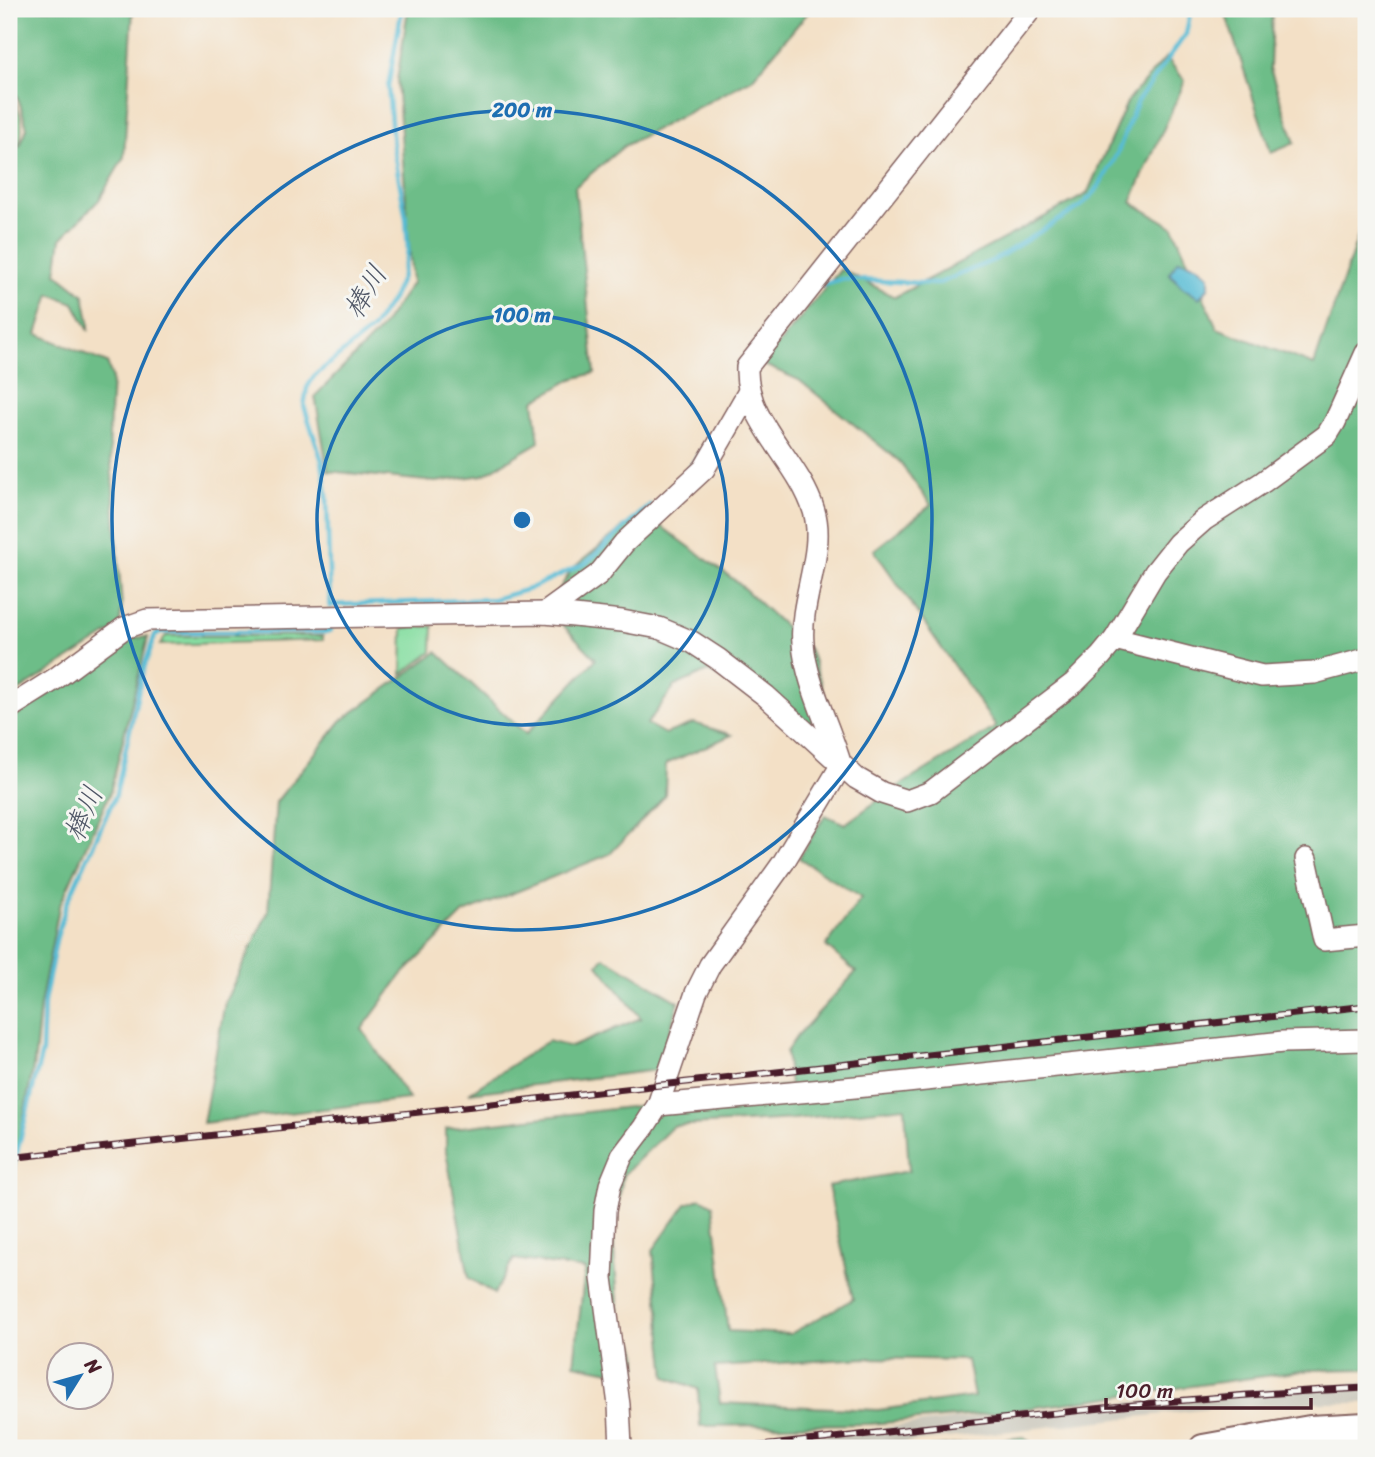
<svg xmlns="http://www.w3.org/2000/svg" width="1375" height="1457" viewBox="0 0 1375 1457" font-family="Sriracha,'Klee One',sans-serif">
	<style>
		.industrial { fill: #c7c4b8 }
		.green { fill: #87dea2; stroke: #687e66; stroke-width: 2 }
		.forest { fill: #6dbd88; stroke: #5c6e5a; stroke-width: 2; fill-rule: evenodd }
		.water { fill: #57bcd5; stroke: #506e80; stroke-width: 2 }
		.lines { fill: none; stroke-linecap: round; stroke-linejoin: round }
		.stream { stroke: #57bcd5; stroke-width: 4.5 }
		.minor-casing { stroke: #856361; stroke-width: 24 }
		.major-casing { stroke: #856361; stroke-width: 30 }
		.minor { stroke: #fff; stroke-width: 21 }
		.major { stroke: #fff; stroke-width: 26 }
		.rail-casing { stroke: #4a1f2b; stroke-width: 7 }
		.rail { stroke: #f6f6f2; stroke-width: 4.5; stroke-dasharray: 13; stroke-linecap: butt }
		.ring { fill: none; stroke: #1f6fb2; stroke-width: 3.5 }
		.labels { text-anchor: middle; stroke-width: 6; stroke-linejoin: round; paint-order: stroke }
		.water-label { font-size: 28px; font-style: italic; fill: #4f5666; stroke: #f6f6f2 }
		.centre { fill: #1f6fb2; stroke: #f6f6f2; stroke-width: 3.5 }
		.ring-label { font-size: 21px; text-anchor: middle; font-weight: bold; fill: #1f6fb2; stroke: #f6f6f2; stroke-width: 6; stroke-linejoin: round; paint-order: stroke }
	</style>
	<rect width="100%" height="100%" fill="#f6f6f2"/>
	<filter id="ink" filterUnits="userSpaceOnUse"><feTurbulence type="fractalNoise" baseFrequency=".0143" numOctaves="2"/><feDisplacementMap in="SourceGraphic" scale="14" xChannelSelector="R" yChannelSelector="G"/><feConvolveMatrix kernelMatrix="1 2 1 2 8 2 1 2 1" color-interpolation-filters="sRGB"/></filter>
	<filter id="wash" filterUnits="userSpaceOnUse"><feTurbulence type="fractalNoise" baseFrequency=".00686" numOctaves="4" result="noise"/><feDisplacementMap in="SourceGraphic" scale="28" xChannelSelector="R" yChannelSelector="G"/><feGaussianBlur stdDeviation="1.57" result="paint"/><feColorMatrix in="noise" values="0 0 0 0 0 0 0 0 0 0 0 0 0 0 0 0 0 1.4 0 .05"/><feComposite in="paint" operator="in"/></filter>
	<g filter="url(#wash)">
		<rect width="100%" height="100%" fill="#f3e0c6"/>
		<path class="industrial" d="M1366 1383V1403H1314L1209 1409 857 1448H693L1016 1413 1271 1389Z"/>
		<g class="green">
			<path d="M9 91C20 111 25 122 19 144L9 146Z"/>
			<path d="M433 626 432 652 402 674 403 628Z"/>
			<path d="M166 636H323V640L160 645Z"/>
		</g>
		<g class="forest">
			<path d="M9 9H133L124 157 99 200 61 239 56 273 84 295 89 321V331L74 303 50 294 37 334 107 363 112 377 109 435 122 607 119 627 9 697V149L20 146 27 128 20 104 9 81Z"/>
			<path d="M408 9H811L752 79 624 146 575 187 595 373 572 379 534 401 539 442 483 475 436 482 328 471 315 396 379 331 412 283 397 80Z"/>
			<path d="M1224 9H1284L1272 11 1270 68 1295 143 1271 153Z"/>
			<path d="M1166 57 1185 81 1131 202 1173 227 1217 328 1314 365 1362 225 1366 221V1369L1310 1370 978 1415 870 1424 700 1426 698 1389 666 1377 653 1250 686 1204 701 1198 713 1205 728 1331 790 1334 853 1299 828 1186 909 1171 905 1107 794 1119 673 1126 623 1175 613 1236 620 1328C638 1343 641 1353 636 1376L574 1364 585 1269 514 1259 494 1294 469 1278 446 1151V1129L629 1107 790 1085 786 1052 797 1036 856 972 826 946 861 898 799 858 825 815 845 824 891 791 996 727 874 550 931 505 899 461 799 380 762 364 841 269 895 297 1087 194 1128 100ZM866 1358 967 1360 974 1397 878 1410 720 1403 715 1367Z"/>
			<path d="M642 512 737 582 810 650 846 760 783 702 708 671 675 686 647 724 665 734 694 723 732 735 666 764 665 796 610 854 464 913 402 975 362 1029 409 1099 203 1123 225 1002 268 912 276 802 341 721 437 652 526 734 596 659 558 620 554 598 572 569Z"/>
			<path d="M148 637 110 793 59 907 40 1006 35 1057 19 1141 9 1177V721L127 638Z"/>
			<path d="M604 957 679 1002 657 1070 469 1093 548 1041 571 1047 641 1018 598 965Z"/>
			<path d="M1366 1434V1448H1244Z"/>
			<path d="M1024 1437 1036 1448H929Z"/>
		</g>
		<path class="water" d="M1179 260 1198 266 1209 276V287L1199 298 1182 287 1169 273Z"/>
		<g class="lines">
			<g class="stream">
				<path d="M822 285 842 279 937 284 994 260 1080 207 1095 192 1104 178 1117 154 1137 102 1186 34 1191 9"/>
				<path d="M689 469 710 439"/>
				<path d="M330 605 494 599 529 589 586 563 650 505"/>
				<path d="M330 607 327 495 322 461 304 406 307 388 314 376 372 329 392 299 401 279 408 250 406 218 393 146 388 87 402 9"/>
				<path d="M9 1184 42 1052 44 1002 56 940 66 905 116 794 142 674 155 635 161 632H325L331 630 330 623"/>
			</g>
		</g>
	</g>
	<g filter="url(#ink)">
		<g class="lines">
			<defs>
				<g id="minor">
					<path d="M545 613 599 574 624 543 704 469 748 393"/>
					<path d="M1115 639 1262 676 1314 673 1366 659"/>
					<path d="M9 708 55 679 124 628 147 620 545 613 622 621 659 628 692 642 718 659 766 696 856 778 882 793 907 801 931 792 1074 683 1101 656 1115 639 1155 572 1178 543 1204 520 1263 482 1327 435 1335 422 1366 353"/>
					<path d="M1306 859 1324 940 1366 936"/>
					<path d="M658 1105 888 1084 1283 1042 1366 1040"/>
					<path d="M621 1448 619 1405 602 1278 605 1211 610 1185 622 1156 644 1127 658 1105 696 993 710 965 783 863 841 766C830 727 806 683 803 643 799 600 826 551 814 511 798 459 745 423 747 367L1031 9"/>
				</g>
				<path id="major" d="M1203 1448 1310 1429 1366 1426"/>
			</defs>
			<use href="#minor" class="minor-casing"/>
			<use href="#major" class="major-casing"/>
			<use href="#minor" class="minor"/>
			<use href="#major" class="major"/>
			<defs>
				<g id="rail">
					<path d="M9 1158 1366 1006"/>
					<path d="M742 1448C950 1426 1158 1397 1366 1388"/>
				</g>
			</defs>
			<use href="#rail" class="rail-casing"/>
			<use href="#rail" class="rail"/>
		</g>
	</g>
	<g class="ring">
		<circle cx="522" cy="520" r="205"/>
		<circle cx="522" cy="520" r="410"/>
	</g>
	<g class="labels">
		<g class="water-label">
			<text transform="translate(365 291) rotate(-59)" y="10">棒川</text>
			<text transform="translate(83 813) rotate(-67)" y="10">棒川</text>
		</g>
	</g>
	<circle cx="522" cy="520" r="10" class="centre"/>
	<g class="ring-label">
		<text x="522" y="117">200 m</text>
		<text x="522" y="322">100 m</text>
	</g>
	<rect width="1375" height="1457" fill="none" stroke="#f6f6f2" stroke-width="35"/>
	<g transform="translate(80 1376) rotate(53)"><circle r="33" fill="#f6f6f2" stroke="#b1a0a2" stroke-width="2"/>
	<path d="M0-5L12 26L0 18L-12 26Z" fill="#1f6fb2"/>
	<text y="-10" font-size="19" font-weight="bold" text-anchor="middle" fill="#4a1f2b">N</text>
	</g>
	<path d="M1106 1398v10h205v-10" fill="none" stroke="#4a1f2b" stroke-width="3.5"/>
	<text x="1116" y="1398" font-size="21" fill="#4a1f2b" stroke="#f6f6f2" stroke-width="5" paint-order="stroke">100 m</text>
</svg>
